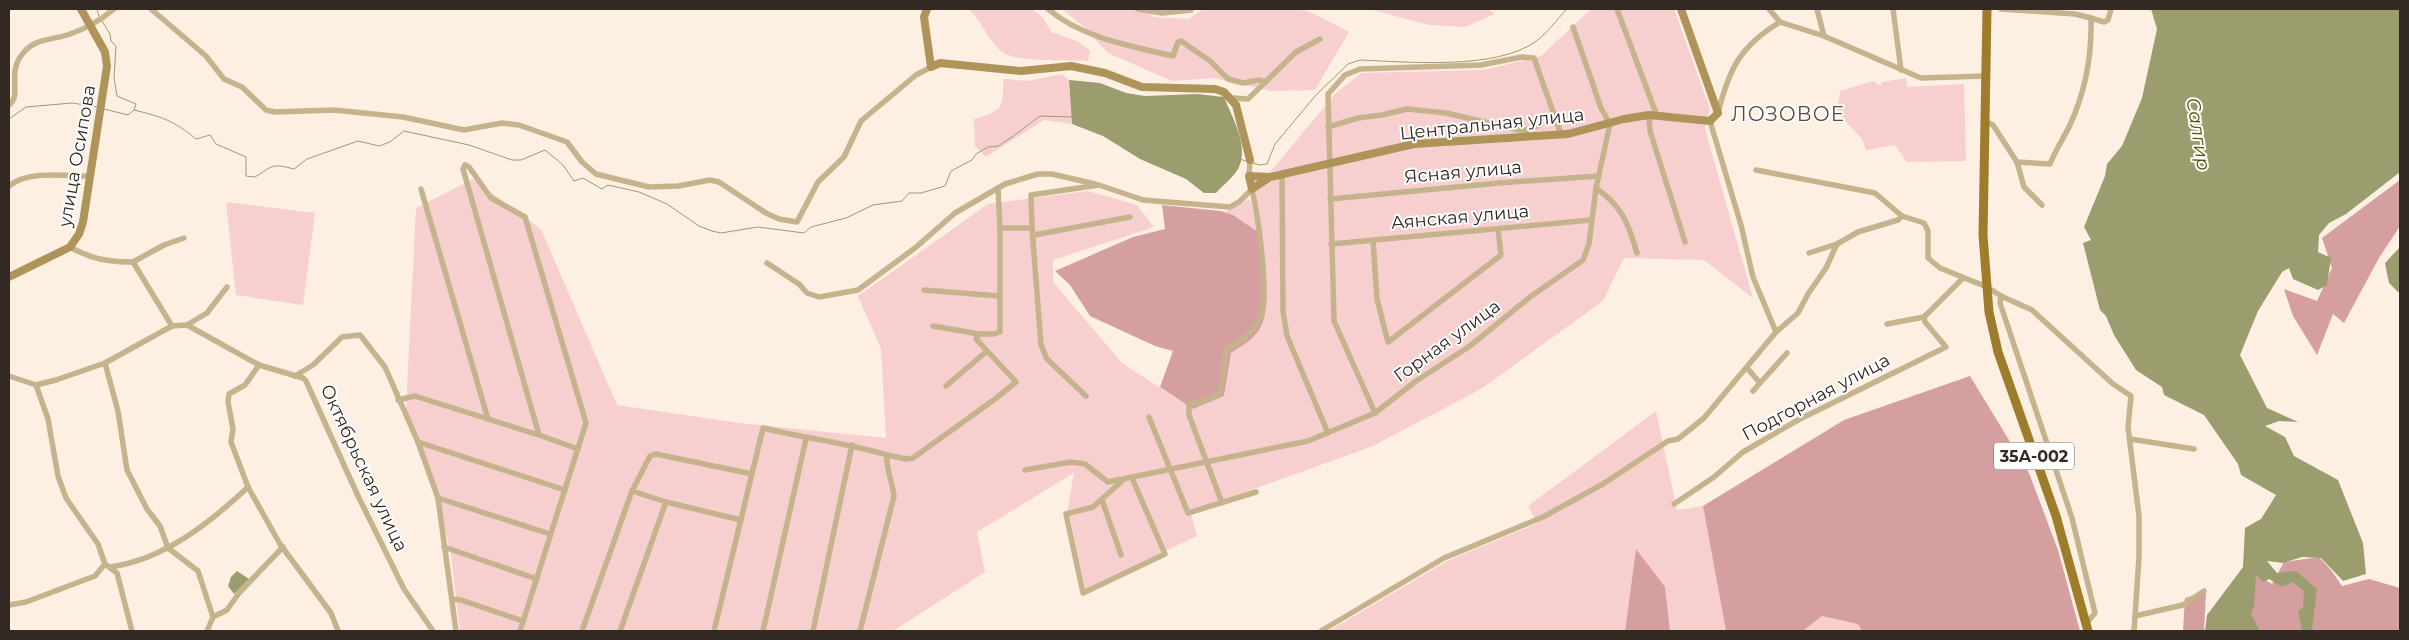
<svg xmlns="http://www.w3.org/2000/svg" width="2409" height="640" viewBox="0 0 2409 640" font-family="Montserrat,sans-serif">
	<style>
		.green { fill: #f8cfcf }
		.forest { fill: #d59fa0 }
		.water { fill: #9b9d6f }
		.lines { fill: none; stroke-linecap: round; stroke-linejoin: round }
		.stream { stroke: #9b9d6f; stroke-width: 1 }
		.street { stroke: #c4b38c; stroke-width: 5.5 }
		.secondary { stroke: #ae9458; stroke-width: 8 }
		.primary { stroke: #9d7d2b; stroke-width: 9 }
		.labels { text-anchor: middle; stroke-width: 4; stroke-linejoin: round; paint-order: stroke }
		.shield { fill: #fff; stroke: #706964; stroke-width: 1 }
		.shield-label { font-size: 16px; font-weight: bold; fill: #322922 }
		.street-label { font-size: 18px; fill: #322922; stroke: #fff }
		.water-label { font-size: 19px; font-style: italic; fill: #595a09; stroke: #fff }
		.quarter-label { font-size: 20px; letter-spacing: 1px; fill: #5d4a39; stroke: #fff }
	</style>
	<rect width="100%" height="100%" fill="#fdefe2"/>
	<g class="green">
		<path d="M968 9H1032L1043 18 1051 32 1079 42 1090 51 1088 61C1070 60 1016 62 1004 53 988 42 982 20 968 9Z"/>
		<path d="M1062 9H1143L1154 17 1188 19 1204 9H1296L1308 11 1349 32 1315 90 1271 91 1214 78 1172 81 1108 53 1084 27Z"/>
		<path d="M1369 9H1488L1495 14 1465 27 1429 25Z"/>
		<path d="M1591 9H1674L1710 109 1705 129 1753 298 1704 260 1624 258 1603 301 1481 389 1373 446 1226 499 1190 510 1197 536 1085 589 1068 508 1074 473 977 532 985 572 893 631H460L451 555 438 498 406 409 416 208 473 179 541 229 617 405 739 423 886 438 881 349 858 296 988 204 1088 191 1137 205 1154 227 1053 260V282L1122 363 1193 409 1224 396 1231 353 1256 335V189L1335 94 1361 73 1484 70 1541 56Z"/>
		<path d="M1062 74 1069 80 1072 124 1044 120 986 157 975 146 974 119C1002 111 1004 108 1003 79L1027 81Z"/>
		<path d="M1906 78 1907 87 1964 84 1966 161 1907 162 1895 145 1866 150 1862 139 1837 112 1840 91 1873 81 1880 86 1882 82Z"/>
		<path d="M1248 199 1251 201 1258 232 1227 213V210L1235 208Z"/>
		<path d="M226 202 315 213 303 305 236 295Z"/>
		<path d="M1656 411 1677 510 1703 506 1726 631H1670L1664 587 1636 549 1625 631H1329L1447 561 1538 523 1528 506Z"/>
		<path d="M1822 616 1858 624 1862 631H1803Z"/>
	</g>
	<g class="forest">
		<path d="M2400 180V226L2379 258 2344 323 2333 314 2317 355 2293 316 2284 289 2317 301 2332 268 2322 238Z"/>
		<path d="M1162 205 1221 211 1233 215 1258 232C1262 260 1276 311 1256 334 1250 342 1239 347 1231 353L1224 396 1193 409 1160 387 1173 351 1155 346 1090 316 1070 285 1055 271 1133 237 1165 229Z"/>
		<path d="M1970 376 2029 473 2058 550 2080 631H1862L1858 624 1822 616 1803 631H1726L1703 506 1844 420Z"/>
		<path d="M1636 549 1665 587 1670 631H1625Z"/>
		<path d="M2319 557 2331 570 2342 586 2369 579 2400 588V631H2241L2252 572 2272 584 2284 562Z"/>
		<path d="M2206 592 2204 631H2183L2185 598Z"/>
	</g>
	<g class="water">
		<path d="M2151 9H2400V172L2346 214 2329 223 2319 235 2318 252 2331 258 2327 285 2318 290 2293 279 2289 268 2282 272 2258 311 2240 355 2267 408 2298 422 2279 421 2265 426 2285 437 2294 456 2338 480 2363 543 2366 574 2343 581 2321 558 2302 557 2283 563 2267 561 2277 573 2296 571 2317 589 2312 631H2302L2298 611 2303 608 2304 591 2293 582 2282 587 2269 579 2264 582 2256 575 2254 607 2251 614 2260 631H2205L2207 615 2243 567 2245 528 2261 519 2276 495 2241 475 2238 464 2204 415 2164 395 2162 387 2136 370 2114 335 2106 316 2100 310 2083 243 2091 240 2084 227 2105 176 2107 164 2122 146 2142 98 2157 29Z"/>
		<path d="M1069 80 1100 83 1126 93 1145 96 1197 94 1224 97C1232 117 1249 146 1239 167 1235 176 1223 185 1216 193H1204L1186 179 1140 159 1103 136 1072 124Z"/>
		<path d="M2400 247V291L2398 292 2389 283 2385 263Z"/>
		<path d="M237 571 249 579 234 594 228 586 231 577Z"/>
	</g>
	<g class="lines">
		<g class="stream">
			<path d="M97 9 99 16"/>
			<path d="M102 21 110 34 111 41 116 46 114 78 117 96 136 104 134 110"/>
			<path d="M104 109 128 115 134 110C162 117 173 120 196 139L210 135 216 144 246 157V176L255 177C273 166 271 163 294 169L307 159 358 141 379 146 390 142 404 131 469 145 512 160H521L545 150 563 165 574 181 583 178 602 189 608 185 639 192 667 204 699 226 712 231 721 233 758 227 804 233 811 227 846 218 873 205 902 201 909 193H921L945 186 951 171 972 160 976 154 988 147 998 146 1012 137 1040 116 1073 117"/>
			<path d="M9 119 26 107 72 103 98 107"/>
			<path d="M1240 159 1248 162"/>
			<path d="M1252 163 1260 165 1267 164 1275 144 1316 95 1348 64 1360 60C1408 62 1495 70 1535 42 1547 34 1557 19 1567 9"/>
		</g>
		<g class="street">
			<path d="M151 9 206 56 224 79 242 87 266 110 275 112 334 110 403 117 464 130 502 123 519 125 567 142 582 162 596 174 649 187 678 186 710 180 719 182 766 213 779 219 797 222 818 182 844 157 861 121 916 75 931 67"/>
			<path d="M1048 9C1082 38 1131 46 1173 56L1178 42 1181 41 1210 61 1228 79 1243 83 1259 80 1266 82"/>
			<path d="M1138 9 1162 13 1191 10"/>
			<path d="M1617 9 1657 116"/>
			<path d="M1769 9 1780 22"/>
			<path d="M1817 9 1824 36"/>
			<path d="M1893 9 1901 70"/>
			<path d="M2001 9 2075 14 2091 18"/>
			<path d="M1231 98 1248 99 1296 52 1320 39"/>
			<path d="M9 105C23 94 5 73 24 52 36 38 54 40 70 34 85 29 102 19 114 9"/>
			<path d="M1718 113C1729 69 1740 46 1780 22L1824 36 1921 78 1986 76"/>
			<path d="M1649 115 1650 131 1685 242"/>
			<path d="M1710 121 1741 225 1753 277 1776 332"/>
			<path d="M1985 121 1993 125 2017 162 2050 164C2055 151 2063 139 2069 127 2085 93 2092 55 2091 18L2104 22 2108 20 2111 9"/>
			<path d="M1328 127 1358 118 1382 115 1407 109 1446 113 1523 131 1529 137"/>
			<path d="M1523 131 1540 125"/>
			<path d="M2017 162 2024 187 2042 205"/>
			<path d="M465 165 469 167 491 198 525 217 586 423 520 631"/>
			<path d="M1756 170 1875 193 1902 216 1924 223 1928 231V258L1940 268 1987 287 2001 296 2032 310 2113 384 2131 396 2128 427 2139 516V557L2134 631"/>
			<path d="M1282 175 1283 311 1287 336 1328 433"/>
			<path d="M1249 176 1250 160"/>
			<path d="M9 186C29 170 65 176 90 176"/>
			<path d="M998 188 1000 228"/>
			<path d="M1596 188C1623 207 1628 223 1637 253"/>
			<path d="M421 189 488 419 539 435 463 169 465 165"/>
			<path d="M1330 199 1499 183 1599 176"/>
			<path d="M1032 228 1041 345 1047 359 1086 396"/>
			<path d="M1034 235 1130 217"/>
			<path d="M1373 240 1377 299 1388 342 1501 255 1498 229"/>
			<path d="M1331 244 1591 220"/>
			<path d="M70 247C91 259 108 262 133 262L172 326 187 325 259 365 303 378 306 381 358 496 404 589 433 631"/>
			<path d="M1809 253 1837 244"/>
			<path d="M133 262 164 245 184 238"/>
			<path d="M767 263 799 284 807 293 819 297 858 290 915 248 955 213 1005 184 1038 174H1052L1095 184"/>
			<path d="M924 290 999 296"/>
			<path d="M2001 296 2000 303 2072 518 2095 613 2086 624"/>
			<path d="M1887 324 1924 317 1963 278"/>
			<path d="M187 325 207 313 227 287"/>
			<path d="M933 326 979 334"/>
			<path d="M105 363 118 411 127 470 147 509 160 526 168 548 198 571 213 617"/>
			<path d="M259 365 245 385 229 394 228 402 233 429 231 442 248 487 280 544 331 613 338 631"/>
			<path d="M1747 368 1760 383 1753 391"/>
			<path d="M9 376 36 385 56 380 105 363 172 326"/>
			<path d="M295 376 313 365 342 337 360 335 385 367 418 442 438 498 456 631"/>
			<path d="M1760 383 1787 353"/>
			<path d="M36 385 48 419 58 476 66 498 98 544 105 564 117 573 132 631"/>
			<path d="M946 386 987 351"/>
			<path d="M398 400 415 396 488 419"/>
			<path d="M1375 413 1334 321 1328 94 1345 75 1360 69 1481 65 1522 57 1534 58 1561 134"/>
			<path d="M1149 417 1188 513 1256 492"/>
			<path d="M539 435 578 449"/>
			<path d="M2130 439 2194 449"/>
			<path d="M418 442 565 490"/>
			<path d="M887 455 906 459 913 458 995 399 1016 382 976 339 979 334H994L1000 332V228H1032L1031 195 1099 185 1143 200 1230 207 1239 202 1252 189"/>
			<path d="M1025 470 1071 462 1085 464 1108 482 1308 441 1375 413 1416 381 1470 346 1530 297 1583 260 1589 244 1596 188 1610 124 1601 108 1573 27"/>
			<path d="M1123 480 1093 507 1066 514 1083 593 1165 554 1132 478"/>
			<path d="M632 491 666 502 741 520"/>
			<path d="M438 498 550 534"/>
			<path d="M1102 500 1121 555"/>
			<path d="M1222 503 1189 415V404L1210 399 1220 393 1226 350C1240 341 1256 332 1261 315 1269 289 1258 217 1252 189"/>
			<path d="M1674 504 1714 477 1743 452 1798 420 1946 347 1925 322 1924 317"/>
			<path d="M444 547 537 579"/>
			<path d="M110 567C163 560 210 523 248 487"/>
			<path d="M452 599 461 600 523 621"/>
			<path d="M9 605 26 602 95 576 105 564"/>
			<path d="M2135 616 2183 605 2204 591"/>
			<path d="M207 631 213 617 227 610 239 593 283 547"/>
			<path d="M582 631 632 491 650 456 656 454 752 474"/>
			<path d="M620 631 666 502"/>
			<path d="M714 631 763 428C804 438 846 443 887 455 885 465 893 484 894 496L860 631"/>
			<path d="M763 631 806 439"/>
			<path d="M813 631 852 445"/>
			<path d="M1321 631 1444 558 1543 517 1603 484 1668 441 1678 439 1704 418 1776 332 1798 313 1808 294 1826 268 1837 244 1858 232 1898 220 1902 216"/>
		</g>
		<g class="secondary">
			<path d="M927 9 924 17 931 67 940 63 1021 71 1071 66 1105 73 1142 87 1215 89 1224 92 1236 105 1250 160"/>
			<path d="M1270 177 1249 176 1252 189 1270 177 1414 144 1568 134 1624 119 1649 115 1710 121 1718 113 1681 9"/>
			<path d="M9 277 70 247 79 234 83 222 107 66 105 52 81 9"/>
		</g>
		<path class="primary" d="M1987 9 1983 235 1989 312 1998 352 2056 516 2088 631"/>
	</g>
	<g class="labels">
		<rect class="shield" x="1994" y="442.5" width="80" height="27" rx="4"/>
		<g class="shield-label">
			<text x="2034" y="462">35А-002</text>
		</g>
		<g class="street-label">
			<text transform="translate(1492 124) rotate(-6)" y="6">Центральная улица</text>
			<text transform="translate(77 156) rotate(-80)" y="6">улица Осипова</text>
			<text transform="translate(1463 172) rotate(-5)" y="6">Ясная улица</text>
			<text transform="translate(1460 217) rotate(-5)" y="6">Аянская улица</text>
			<text transform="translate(1447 341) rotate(-36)" y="6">Горная улица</text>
			<text transform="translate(1816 397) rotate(-28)" y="6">Подгорная улица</text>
			<text transform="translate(364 468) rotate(65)" y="6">Октябрьская улица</text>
		</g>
		<g class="water-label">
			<text transform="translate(2199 134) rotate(81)" y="7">Салгир</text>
		</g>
		<g class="quarter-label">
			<text x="1788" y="121">ЛОЗОВОЕ</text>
		</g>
	</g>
	<rect width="2409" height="640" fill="none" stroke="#322922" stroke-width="20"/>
</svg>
